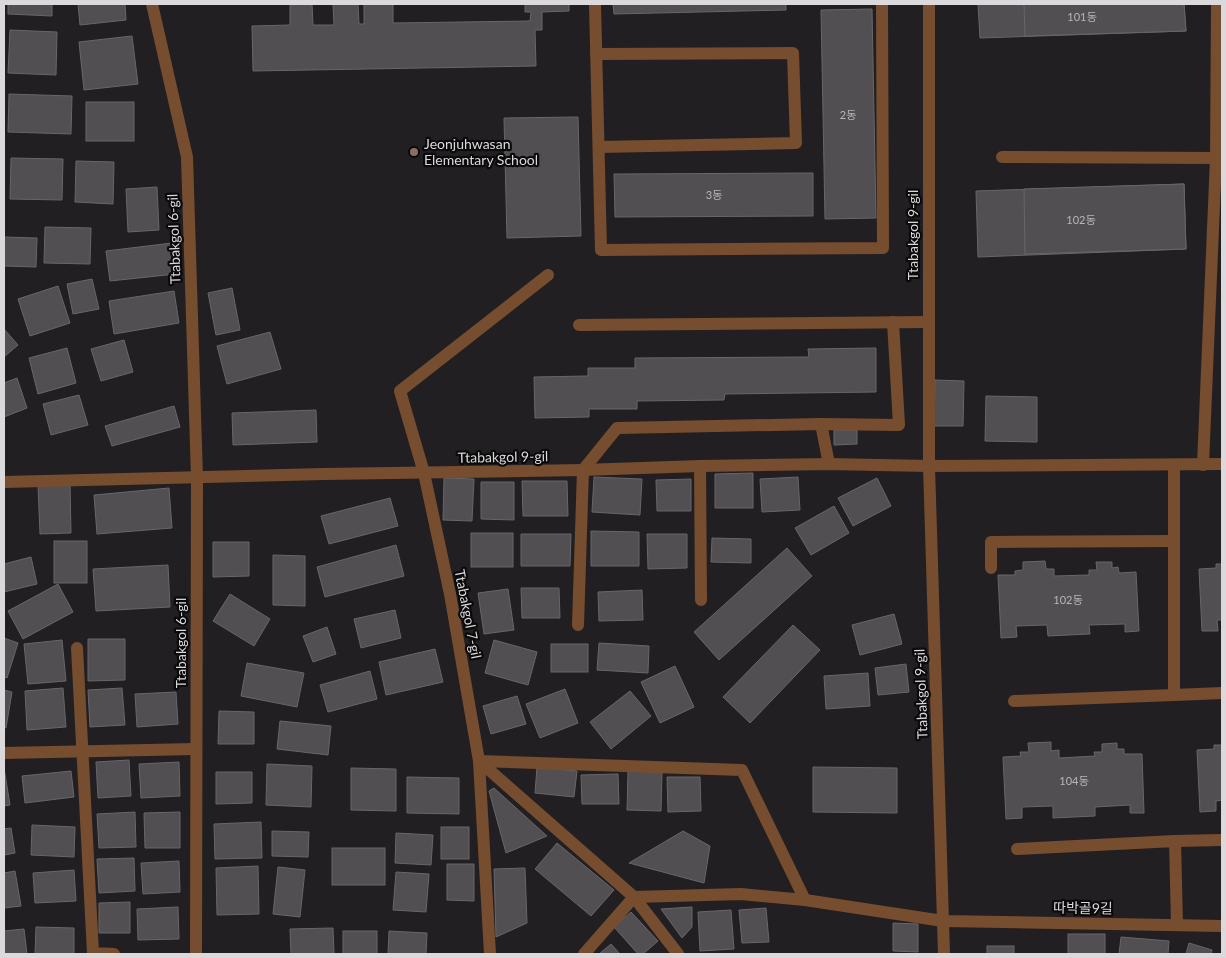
<svg xmlns="http://www.w3.org/2000/svg" width="1226" height="958" viewBox="0 0 1226 958" font-family="Lato,'Noto Sans KR',sans-serif">
	<style>
		.building { fill: #514f52; stroke: #68666a }
		.lines { fill: none; stroke-linecap: round; stroke-linejoin: round }
		.lane { stroke: #774d2f; stroke-width: 12 }
		.street { stroke: #774d2f; stroke-width: 12 }
		.education-dot { fill: #8d6e63; stroke: #0b0a0b; stroke-width: 2 }
		.labels { text-anchor: middle; stroke-width: 4.5; stroke-linejoin: round; paint-order: stroke }
		.number-label { font-size: 11px; fill: #b8b6b9 }
		.poi-label { font-size: 14px; fill: #dbd9db; stroke: #0b0a0b; text-anchor: start }
		.street-label { font-size: 14px; fill: #dbd9db; stroke: #0b0a0b }
	</style>
	<rect width="100%" height="100%" fill="#221f22"/>
	<g class="building">
		<path d="M8 4H52V16L8 14Z"/>
		<path d="M78 4H125L126 20 80 25Z"/>
		<path d="M290 4H312L313 25H334L333 4H358L359 24H364V4H393V23L530 21 531 12H525V4H569V11L542 12V30H535L536 66 253 71 252 26 290 25Z"/>
		<path d="M613 4H786V10L614 14Z"/>
		<path d="M978 4H1184L1186 31 980 38Z"/>
		<path d="M1024 4H1184L1186 31 1025 36Z"/>
		<path d="M872 9 876 218 825 219 821 10Z"/>
		<path d="M10 30 57 32 56 75 8 73Z"/>
		<path d="M132 36 138 84 84 90 79 42Z"/>
		<path d="M9 94 72 96 71 134 8 132Z"/>
		<rect x="86" y="102" width="48" height="39"/>
		<path d="M578 117 581 236 507 238 504 118Z"/>
		<path d="M11 158 63 159 62 200 10 199Z"/>
		<path d="M76 161 114 162 113 204 75 202Z"/>
		<path d="M813 173V216L615 217 614 174Z"/>
		<path d="M1184 184 1186 249 978 257 976 191Z"/>
		<path d="M1184 184 1186 249 1025 254 1024 189Z"/>
		<path d="M157 187 159 230 128 232 126 189Z"/>
		<path d="M45 227 91 228 90 264 44 263Z"/>
		<path d="M4 237 37 238 36 267 4 266Z"/>
		<path d="M172 243 176 274 110 281 106 251Z"/>
		<path d="M92 279 99 309 73 314 67 284Z"/>
		<path d="M58 286 70 323 30 336 18 299Z"/>
		<path d="M232 288 240 330 216 335 208 293Z"/>
		<path d="M174 291 179 323 114 334 109 301Z"/>
		<path d="M4 329 18 345 4 357Z"/>
		<path d="M270 332 281 369 227 384 217 346Z"/>
		<path d="M124 340 133 372 101 381 91 349Z"/>
		<path d="M67 348 76 383 38 394 29 358Z"/>
		<path d="M876 348V392L725 394 724 400 637 401V409H589V417L535 418 534 377 588 376V368H635V358L809 357 808 349Z"/>
		<path d="M17 378 27 408 4 417V383Z"/>
		<path d="M935 380 964 381 963 426H934Z"/>
		<path d="M79 395 88 425 51 435 43 404Z"/>
		<path d="M986 396 1037 397V442L985 441Z"/>
		<path d="M174 406 180 427 112 446 105 426Z"/>
		<path d="M316 410 317 442 233 445 232 413Z"/>
		<path d="M834 430H857V444L834 445Z"/>
		<path d="M753 473V508H715V474Z"/>
		<path d="M594 477 642 479 640 515 592 512Z"/>
		<path d="M798 477 800 510 762 512 760 479Z"/>
		<path d="M444 478 474 479 472 521 443 520Z"/>
		<path d="M877 478 891 506 853 526 838 498Z"/>
		<path d="M691 479V511H657L656 480Z"/>
		<path d="M522 481H567L568 516H523Z"/>
		<path d="M481 482H514V520L481 519Z"/>
		<path d="M70 484 71 533 40 534 38 485Z"/>
		<path d="M169 488 172 528 97 534 94 495Z"/>
		<path d="M390 498 398 526 329 544 321 516Z"/>
		<path d="M834 506 849 533 811 555 795 528Z"/>
		<path d="M591 531 639 532V566H591Z"/>
		<rect x="471" y="533" width="42" height="34"/>
		<path d="M521 534H571L570 566H521Z"/>
		<path d="M647 534H687V568L648 569Z"/>
		<path d="M712 538 751 539V563L711 562Z"/>
		<rect x="54" y="541" width="33" height="42"/>
		<path d="M213 542H249V576L213 577Z"/>
		<path d="M396 545 404 576 325 597 317 567Z"/>
		<path d="M787 548 812 576 719 660 694 632Z"/>
		<path d="M273 555 305 556V606L273 605Z"/>
		<path d="M31 557 37 584 4 592V564Z"/>
		<path d="M1045 561 1046 569H1054V576L1089 575V570H1097L1096 562H1112V568L1118 567 1119 573 1136 572 1139 631 1125 632V624L1089 625 1090 634 1048 636 1047 625 1016 626 1017 637 1001 638 998 575H1015V571L1023 570V562Z"/>
		<path d="M1216 564H1222V620H1217L1218 631H1202L1199 569 1216 568Z"/>
		<path d="M168 565 170 607 96 611 93 569Z"/>
		<path d="M58 584 73 612 23 639 8 611Z"/>
		<path d="M521 588H559L560 618H522Z"/>
		<path d="M508 589 514 630 484 634 478 593Z"/>
		<path d="M642 590 643 620 599 621 598 592Z"/>
		<path d="M230 594 270 619 254 646 213 621Z"/>
		<path d="M395 610 401 638 361 648 354 619Z"/>
		<path d="M894 614 902 644 860 655 852 625Z"/>
		<path d="M793 625 820 650 750 723 723 697Z"/>
		<path d="M327 627 336 654 313 662 303 636Z"/>
		<path d="M4 638 18 643 7 678 4 677Z"/>
		<path d="M88 639H125V680L88 681Z"/>
		<path d="M62 640 66 681 28 684 24 644Z"/>
		<path d="M494 640 537 652 528 685 485 673Z"/>
		<path d="M599 643 649 646 648 673 597 670Z"/>
		<rect x="551" y="644" width="37" height="28"/>
		<path d="M435 649 443 682 386 695 379 662Z"/>
		<path d="M247 663 304 673 297 707 241 696Z"/>
		<path d="M906 664 909 692 878 695 875 668Z"/>
		<path d="M675 666 694 707 660 723 641 682Z"/>
		<path d="M370 671 377 699 328 712 320 685Z"/>
		<path d="M868 673 870 706 826 709 824 676Z"/>
		<path d="M63 688 66 727 27 730 25 691Z"/>
		<path d="M122 688 125 725 90 727 88 690Z"/>
		<path d="M565 689 578 723 540 738 526 704Z"/>
		<path d="M4 690 12 692 6 728 4 727Z"/>
		<path d="M630 691 651 716 611 749 590 722Z"/>
		<path d="M176 692 178 724 137 727 135 694Z"/>
		<path d="M517 696 526 724 491 734 483 706Z"/>
		<path d="M219 711 254 712V744H218Z"/>
		<path d="M280 721 331 726 328 755 277 749Z"/>
		<path d="M1051 742V751L1059 750V758L1095 756 1094 752H1102V744L1117 743V749H1124V754H1142L1144 813H1130V805L1095 807V816L1053 818V806L1022 807V818L1006 819 1003 757 1021 756 1020 752H1029L1028 743Z"/>
		<path d="M1214 745H1222V800L1216 801V811L1200 812 1197 750 1214 749Z"/>
		<path d="M129 760 131 796 98 798 96 762Z"/>
		<path d="M179 762 180 796 141 798 139 764Z"/>
		<path d="M267 764 312 766 311 807 266 805Z"/>
		<path d="M537 767 577 771 574 797 535 793Z"/>
		<path d="M813 767 897 768V813L813 812Z"/>
		<path d="M4 768 10 805 4 806Z"/>
		<path d="M351 768 396 769V811L351 810Z"/>
		<path d="M71 771 74 797 25 803 22 776Z"/>
		<path d="M628 771 662 772 661 811 627 810Z"/>
		<path d="M216 772H252V803L216 804Z"/>
		<path d="M618 774 619 804H582L581 775Z"/>
		<path d="M407 777 459 778V814L407 813Z"/>
		<path d="M667 777H700L701 811 668 812Z"/>
		<path d="M494 788 547 836 506 853 489 791Z"/>
		<path d="M135 812 136 847 99 848 97 814Z"/>
		<path d="M180 812V848H145L144 813Z"/>
		<path d="M261 822 262 858 215 859 214 824Z"/>
		<path d="M32 825 75 827 74 857 31 855Z"/>
		<rect x="441" y="827" width="28" height="32"/>
		<path d="M11 828 15 853 4 855V829Z"/>
		<path d="M272 831 309 832 308 857 272 856Z"/>
		<path d="M683 831 710 846 704 883 629 863Z"/>
		<path d="M396 833 433 835 431 865 395 863Z"/>
		<path d="M557 843 614 890 591 916 535 869Z"/>
		<rect x="332" y="848" width="53" height="37"/>
		<path d="M134 858 135 891 99 893 97 859Z"/>
		<path d="M179 861 180 892 143 894 141 863Z"/>
		<path d="M447 864H474V901L447 900Z"/>
		<path d="M258 866 259 914 217 915 216 868Z"/>
		<path d="M278 867 305 870 300 917 273 914Z"/>
		<path d="M525 868 527 923 496 937 494 869Z"/>
		<path d="M74 870 76 901 35 903 33 873Z"/>
		<path d="M15 871 21 906 4 908V873Z"/>
		<path d="M396 872 429 874 426 912 393 910Z"/>
		<path d="M130 902V933H99V903Z"/>
		<path d="M178 907 179 939 138 940 137 909Z"/>
		<path d="M692 907V927L682 938 661 909Z"/>
		<path d="M766 908 769 942 742 943 739 910Z"/>
		<path d="M731 910 734 949 700 951 698 912Z"/>
		<path d="M631 912 658 941 643 954H638L614 927Z"/>
		<path d="M893 923 918 924V952L893 951Z"/>
		<path d="M36 927 74 928V954H35Z"/>
		<path d="M333 928 334 954H291L290 929Z"/>
		<path d="M24 929 27 954H4V931Z"/>
		<rect x="343" y="931" width="34" height="23"/>
		<path d="M389 931 427 933 426 954H388Z"/>
		<rect x="1068" y="934" width="37" height="20"/>
		<path d="M1121 937 1169 941 1168 954H1119Z"/>
		<path d="M1189 943 1212 950 1211 954H1186Z"/>
		<path d="M611 944 620 954H599Z"/>
		<rect x="987" y="946" width="27" height="8"/>
	</g>
	<g class="lines">
		<g class="lane">
			<path d="M595 4 601 250 883 248 882 4"/>
			<path d="M596 54 793 53 796 143 599 147"/>
			<path d="M1002 157 1216 158"/>
			<path d="M579 325 928 322"/>
			<path d="M821 424 829 464"/>
			<path d="M1203 465 1216 158 1217 4"/>
			<path d="M583 470 617 428 821 424 899 425 893 322"/>
			<path d="M424 473 400 391 548 275"/>
			<path d="M991 568V542L1174 541"/>
			<path d="M1174 695 1222 693"/>
			<path d="M1014 701 1174 695V465"/>
			<path d="M1175 841 1222 840"/>
			<path d="M1017 849 1175 841 1177 925"/>
		</g>
		<g class="street">
			<path d="M152 4 187 157 197 478 196 954"/>
			<path d="M700 466 701 600"/>
			<path d="M424 473 450 594 479 761 490 954"/>
			<path d="M4 482 324 474 583 470 700 466 829 464 929 466V4"/>
			<path d="M578 625 583 470"/>
			<path d="M77 648 93 953 114 954"/>
			<path d="M4 753 195 749"/>
			<path d="M479 761 742 770 805 900"/>
			<path d="M479 761 634 897 678 954"/>
			<path d="M634 897 741 894 805 900 943 921 1222 926"/>
			<path d="M584 954 634 897"/>
			<path d="M944 954 929 466 1222 464"/>
		</g>
	</g>
	<circle class="education-dot" cx="414" cy="152" r="5"/>
	<g class="labels">
		<g class="number-label">
			<text x="1082" y="21">101동</text>
			<text x="848" y="119">2동</text>
			<text x="714" y="199">3동</text>
			<text x="1081" y="224">102동</text>
			<text x="1068" y="604">102동</text>
			<text x="1074" y="785">104동</text>
		</g>
		<g class="poi-label">
			<text x="424" y="149">Jeonjuhwasan<tspan x="424" dy="16">Elementary School</tspan></text>
		</g>
		<g class="street-label">
			<text transform="translate(913 235) rotate(-90)" y="5">Ttabakgol 9-gil</text>
			<text transform="translate(174 239) rotate(-92)" y="5">Ttabakgol 6-gil</text>
			<text transform="translate(503 457) rotate(-1)" y="5">Ttabakgol 9-gil</text>
			<text transform="translate(468 614) rotate(79)" y="5">Ttabakgol 7-gil</text>
			<text transform="translate(181 643) rotate(-90)" y="5">Ttabakgol 6-gil</text>
			<text transform="translate(921 694) rotate(-92)" y="5">Ttabakgol 9-gil</text>
			<text transform="translate(1083 908) rotate(1)" y="5">따박골9길</text>
		</g>
	</g>
	<rect width="1226" height="958" fill="none" stroke="#dbd9db" stroke-width="10"/>
</svg>
